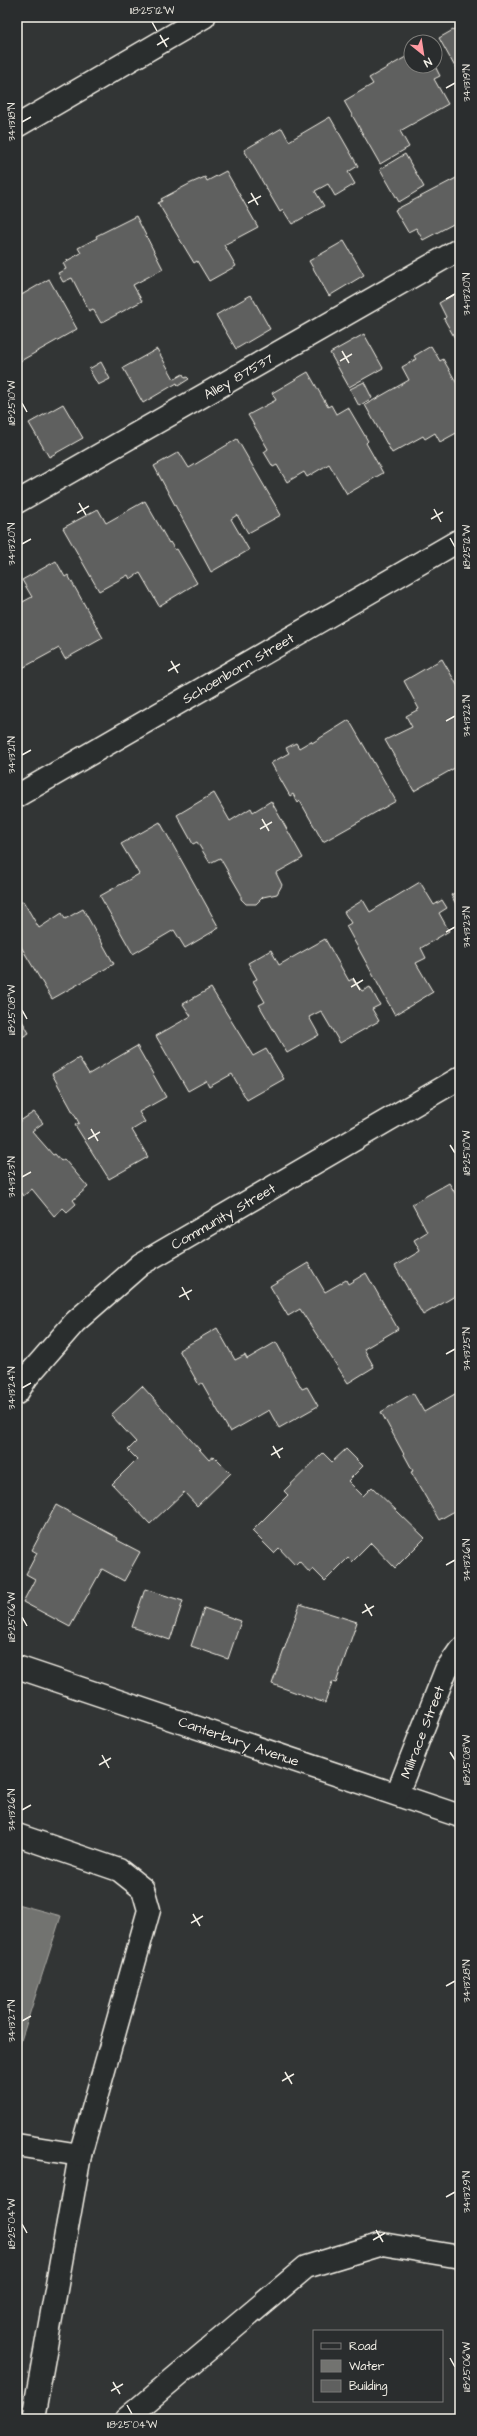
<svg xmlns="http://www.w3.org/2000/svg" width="477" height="2436" viewBox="0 0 477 2436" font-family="'Architects Daughter',sans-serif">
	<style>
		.water { fill: #727370; stroke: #a6a5a0 }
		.building { fill: #5f605f; stroke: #f4f1e8 }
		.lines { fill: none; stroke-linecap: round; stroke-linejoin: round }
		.minor-casing { stroke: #f4f1e8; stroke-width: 25 }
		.major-casing { stroke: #f4f1e8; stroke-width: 25 }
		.minor { stroke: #2a2d2e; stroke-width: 22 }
		.major { stroke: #2a2d2e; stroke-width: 22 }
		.ticks { fill: none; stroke: #f4f1e8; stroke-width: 1.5 }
		.labels { text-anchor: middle; stroke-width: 3; stroke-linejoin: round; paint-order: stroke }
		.street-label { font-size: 14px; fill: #f4f1e8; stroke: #2a2d2e }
		.neatline { fill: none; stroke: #f4f1e8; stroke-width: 1.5 }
		.ticks-label { font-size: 10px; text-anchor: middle; fill: #f4f1e8 }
	</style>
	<rect width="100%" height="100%" fill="#323535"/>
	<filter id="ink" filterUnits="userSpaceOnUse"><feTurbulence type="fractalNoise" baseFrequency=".025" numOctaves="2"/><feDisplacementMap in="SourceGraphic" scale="8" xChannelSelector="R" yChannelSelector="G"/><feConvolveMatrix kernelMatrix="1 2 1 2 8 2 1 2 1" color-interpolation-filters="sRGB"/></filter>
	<g filter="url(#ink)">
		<path class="water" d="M17 1904 61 1916 17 2053Z"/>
		<g class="building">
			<path d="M460 26V76L439 38Z"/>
			<path d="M411 54V66H435L440 76 434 79 448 104 400 131 409 147 380 164 344 101 373 84 369 78Z"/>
			<path d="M330 117 358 166 348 172 355 184 335 196 328 184 315 191 324 206 292 224 283 210 280 212 244 150 282 128 289 141Z"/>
			<path d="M405 154 424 187 399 202 380 169Z"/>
			<path d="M226 171 258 227 224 245 236 266 209 281 197 261 194 263 158 203 162 201 161 199 191 183 205 177 207 181Z"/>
			<path d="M460 176 459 221 423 240 416 228 408 232 395 210Z"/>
			<path d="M136 216 163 269 133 285 142 301 101 323 93 309 89 311 72 278 63 282 58 273 66 269 63 263 81 253 78 248 97 238 96 236Z"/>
			<path d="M344 241 364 275 329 296 309 261Z"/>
			<path d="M49 279 77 329 17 363V296L18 297Z"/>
			<path d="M460 291V347L444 319 446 317 439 303Z"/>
			<path d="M251 295 270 329 236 349 216 315Z"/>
			<path d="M364 334 383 368 349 387 330 353Z"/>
			<path d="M431 346 440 361 443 359 460 389V431L440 442 435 433 425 439 423 436 392 453 365 405 409 380 402 367 416 359 414 356Z"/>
			<path d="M157 349 174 379 183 374 185 378 187 377 189 379 178 386 177 383 143 403 123 368Z"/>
			<path d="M101 362 110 379 98 385 89 369Z"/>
			<path d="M308 372 328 407 331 405 336 414 348 407 368 441 366 443 383 473 347 494 329 464 307 477 304 472 287 482 277 465 273 467 264 452 268 449 248 415 276 400 272 393Z"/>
			<path d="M364 382 372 398 359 406 350 389Z"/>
			<path d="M63 404 83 438 49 457 29 423Z"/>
			<path d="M237 439 281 515 248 533 237 515 231 519 249 550 211 572 154 466 179 452 189 468Z"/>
			<path d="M145 501 169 543 170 542 175 550 177 549 197 583 159 606 140 573 130 579 128 575 99 591 63 528 98 509 106 523Z"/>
			<path d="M56 561 65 577 68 575 103 638 65 659 59 648 17 671V605L32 597 22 580Z"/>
			<path d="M460 648V657L456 650Z"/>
			<path d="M442 659 460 690V765L414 791 385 740 412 727 406 716 419 709 404 681Z"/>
			<path d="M349 720 396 801 323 842 300 801 298 803 293 794 290 796 271 763 289 753 286 748 296 743 299 748 311 741 312 743Z"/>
			<path d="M214 793 230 821 251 808 253 812 271 801 303 858 276 873 282 885 277 894 263 897 256 904H246L241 899V894L220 858 210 863 197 842 193 844 177 815Z"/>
			<path d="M160 822 219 928 185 948 174 930 133 954 100 896 139 874 121 844Z"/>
			<path d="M420 882 434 905 442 900 447 908 439 913 449 931 421 948 426 958 416 963 433 992 395 1015 346 926 351 923 344 912 363 900 370 912Z"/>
			<path d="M460 890V911L451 895Z"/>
			<path d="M23 901 39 928 62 913 65 919 83 909 114 964 52 999 20 945 17 946V905Z"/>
			<path d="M325 939 349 981 352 979 362 991 370 987 380 1005 372 1009 379 1021 340 1043 321 1011 309 1017 319 1035 287 1053 259 1005 265 1002 253 981 257 979 248 963 271 950 279 965Z"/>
			<path d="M211 988 253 1056 266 1049 284 1079 247 1100 232 1074 209 1087 206 1081 188 1091 156 1036 191 1016 183 1004Z"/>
			<path d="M17 1012 29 1033 17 1040Z"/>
			<path d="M137 1046 166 1097 139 1112 145 1122 132 1130 148 1157 109 1179 75 1125 79 1123 52 1074 79 1058 89 1074Z"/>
			<path d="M34 1112 43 1123 32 1131 53 1155 55 1154 61 1161 64 1159 88 1187 73 1200 76 1204 67 1212 63 1208 54 1216 32 1189 23 1196 21 1193 17 1196V1123Z"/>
			<path d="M449 1183 460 1201V1293L423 1315 395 1266 420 1251 414 1240 427 1232 412 1204Z"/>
			<path d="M308 1263 325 1292 346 1280 348 1284 366 1273 398 1329 364 1349 374 1367 348 1383 300 1309 288 1316 270 1286Z"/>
			<path d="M217 1328 235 1360 245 1355 247 1359 276 1342 302 1389 307 1387 318 1406 279 1428 269 1410 230 1432 202 1383 199 1385 179 1350Z"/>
			<path d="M142 1386 209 1460 214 1456 231 1473 197 1506 184 1492 150 1524 112 1484 137 1459 128 1450 136 1442 111 1415Z"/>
			<path d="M460 1391V1508L439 1520 411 1472 413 1471 381 1412 413 1393 424 1412Z"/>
			<path d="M346 1449 363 1466 348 1481 363 1496 372 1487 425 1538 395 1568 371 1543 352 1562 348 1558 325 1581 313 1569 310 1573 299 1561 295 1565 279 1548 274 1553 252 1531 288 1495 284 1491 323 1453 332 1462Z"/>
			<path d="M56 1505 118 1538 117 1540 140 1552 124 1581 102 1569 70 1627 23 1602 35 1579 26 1574 37 1553 32 1550Z"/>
			<path d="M145 1589 183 1601 170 1640 132 1627Z"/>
			<path d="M300 1604 357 1622 336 1683 332 1682 325 1703 272 1684Z"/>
			<path d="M204 1608 241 1621 228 1659 191 1646Z"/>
		</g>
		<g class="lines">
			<defs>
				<g id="minor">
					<path d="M17 502 460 249"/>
					<path d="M17 796 460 540"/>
					<path d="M17 1393 27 1377 75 1322 141 1264 460 1078"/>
					<path d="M17 1667 460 1816"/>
					<path d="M397 1794 446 1670 460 1650"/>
					<path d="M17 1835 119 1870 143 1889 149 1910 80 2155 33 2419"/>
					<path d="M17 2145 80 2155"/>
					<path d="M126 2419 306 2267 382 2244 460 2257"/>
				</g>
				<path id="major" d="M17 126 204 17"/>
			</defs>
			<use href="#minor" class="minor-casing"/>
			<use href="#major" class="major-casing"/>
			<use href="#minor" class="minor"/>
			<use href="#major" class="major"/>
		</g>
	</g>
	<path class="ticks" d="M152 22 157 31M160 35 167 47M157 45 169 38M446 88 455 83M22 122 31 117M251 193 258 205M248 203 261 196M446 299 455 294M342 351 349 363M340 361 352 354M22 403 27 412M79 503 86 515M434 509 441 522M77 513 89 506M431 519 443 512M450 538 455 547M22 544 31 539M171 661 178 673M168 671 180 664M446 721 455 716M22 755 31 750M262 819 269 831M260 829 272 822M446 932 455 927M353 978 360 990M351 987 363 980M22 1010 27 1019M91 1129 98 1141M88 1139 100 1132M450 1145 455 1153M22 1177 31 1172M182 1287 189 1300M179 1297 192 1290M446 1354 455 1349M22 1388 31 1383M273 1446 280 1458M271 1455 283 1448M446 1565 455 1560M365 1604 372 1616M362 1613 374 1606M22 1617 27 1626M450 1752 455 1760M102 1755 109 1768M99 1765 111 1758M22 1810 31 1805M193 1914 200 1926M191 1923 203 1916M446 1986 455 1981M22 2021 31 2016M285 2072 292 2084M282 2081 294 2074M446 2197 455 2192M22 2224 27 2233M376 2230 383 2242M373 2240 385 2233M450 2358 455 2367M113 2382 120 2394M111 2391 123 2384M127 2405 132 2414"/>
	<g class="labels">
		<g class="street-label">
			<text transform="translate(238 376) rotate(-30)" y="5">Alley 87537</text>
			<text transform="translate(238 668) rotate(-30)" y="5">Schoenborn Street</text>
			<text transform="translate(223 1216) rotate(-30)" y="5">Community Street</text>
			<text transform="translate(422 1732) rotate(-69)" y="5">Millrace Street</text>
			<text transform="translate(239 1741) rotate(19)" y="5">Canterbury Avenue</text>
		</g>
	</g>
	<rect width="477" height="2436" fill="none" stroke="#2a2d2e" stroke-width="44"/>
	<rect x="313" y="2330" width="130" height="72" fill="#2a2d2e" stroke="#7b7b78"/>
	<rect x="321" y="2343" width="20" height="6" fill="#2a2d2e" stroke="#7b7b78"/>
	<text x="349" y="2350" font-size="12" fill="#f4f1e8">Road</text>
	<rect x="321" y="2360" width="20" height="12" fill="#727370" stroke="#7b7b78"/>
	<text x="349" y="2370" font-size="12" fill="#f4f1e8">Water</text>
	<rect x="321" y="2380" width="20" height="12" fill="#5f605f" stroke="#7b7b78"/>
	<text x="349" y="2390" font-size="12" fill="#f4f1e8">Building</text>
	<g transform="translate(423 54) rotate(150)"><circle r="19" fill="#2a2d2e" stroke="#7b7b78"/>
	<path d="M0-3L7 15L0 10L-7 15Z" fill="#ff9aa2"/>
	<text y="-6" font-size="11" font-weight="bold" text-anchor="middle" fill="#f4f1e8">N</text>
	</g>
	<rect x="22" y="22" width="433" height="2392" class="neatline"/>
	<g class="ticks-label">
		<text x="152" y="14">118°25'12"W</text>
		<text transform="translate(466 83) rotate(-90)" y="4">34°13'19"N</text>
		<text transform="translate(11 122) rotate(-90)" y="4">34°13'18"N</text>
		<text transform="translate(466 294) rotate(-90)" y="4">34°13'20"N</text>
		<text transform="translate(11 403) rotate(-90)" y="4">118°25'10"W</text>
		<text transform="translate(11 544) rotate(-90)" y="4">34°13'20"N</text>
		<text transform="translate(466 547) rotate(-90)" y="4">118°25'12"W</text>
		<text transform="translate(466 716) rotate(-90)" y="4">34°13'22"N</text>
		<text transform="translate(11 755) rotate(-90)" y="4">34°13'21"N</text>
		<text transform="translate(466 927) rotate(-90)" y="4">34°13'23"N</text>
		<text transform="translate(11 1010) rotate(-90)" y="4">118°25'08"W</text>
		<text transform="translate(466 1153) rotate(-90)" y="4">118°25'10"W</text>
		<text transform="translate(11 1177) rotate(-90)" y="4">34°13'23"N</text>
		<text transform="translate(466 1349) rotate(-90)" y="4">34°13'25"N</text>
		<text transform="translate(11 1388) rotate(-90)" y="4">34°13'24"N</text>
		<text transform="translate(466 1560) rotate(-90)" y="4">34°13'26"N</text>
		<text transform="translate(11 1617) rotate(-90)" y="4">118°25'06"W</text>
		<text transform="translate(466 1760) rotate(-90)" y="4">118°25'08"W</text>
		<text transform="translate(11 1810) rotate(-90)" y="4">34°13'26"N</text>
		<text transform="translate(466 1981) rotate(-90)" y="4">34°13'28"N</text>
		<text transform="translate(11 2021) rotate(-90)" y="4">34°13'27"N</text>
		<text transform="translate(466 2192) rotate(-90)" y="4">34°13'29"N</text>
		<text transform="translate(11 2224) rotate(-90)" y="4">118°25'04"W</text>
		<text transform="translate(466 2367) rotate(-90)" y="4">118°25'06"W</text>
		<text x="132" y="2428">118°25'04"W</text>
	</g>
</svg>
